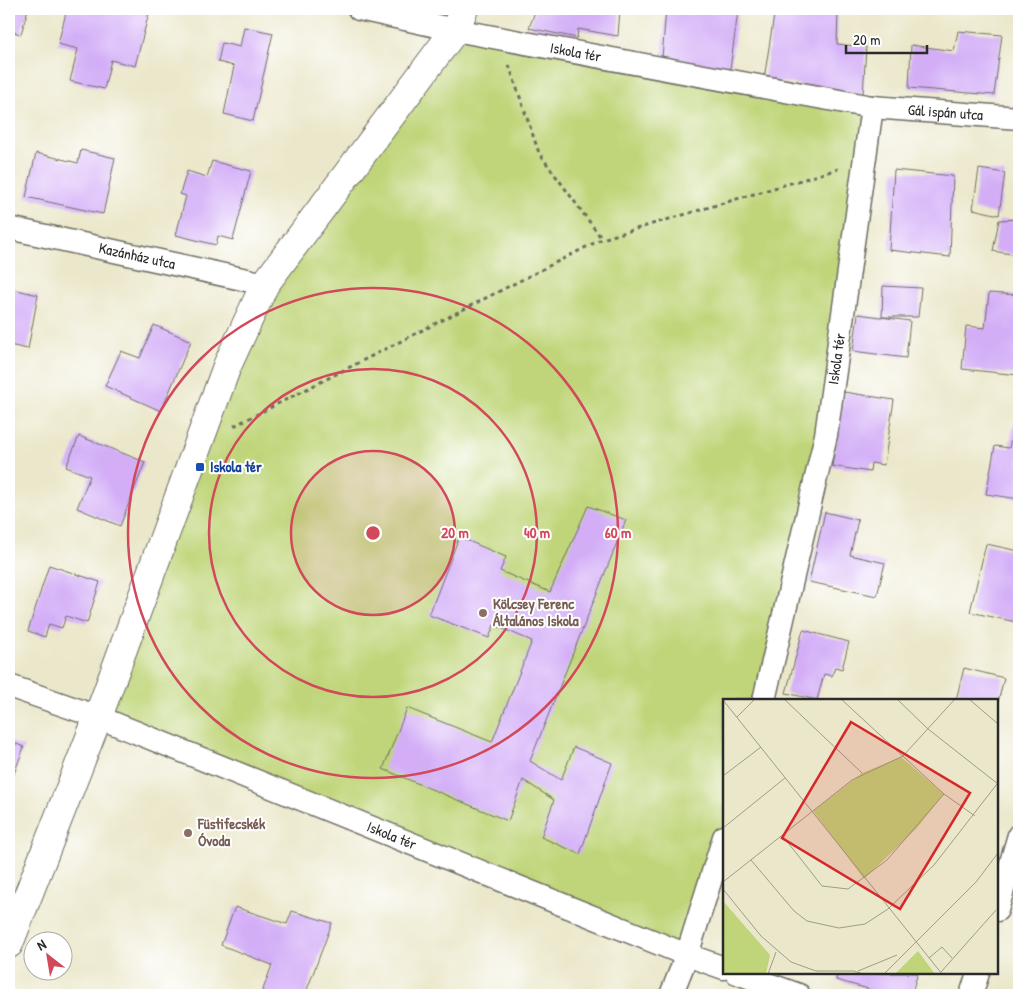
<svg xmlns="http://www.w3.org/2000/svg" width="1028" height="1004" viewBox="0 0 1028 1004" font-family="'Patrick Hand',sans-serif">
	<style>
		.green { fill: #c0d579; stroke: #768052 }
		.building { fill: #d3aef7 }
		.lines { fill: none; stroke-linecap: round; stroke-linejoin: round }
		.minor-casing { stroke: #6e6d63; stroke-width: 25 }
		.tertiary-casing { stroke: #6e6d63; stroke-width: 30 }
		.path { stroke: #6e6d63; stroke-width: 3; stroke-dasharray: 4 4; stroke-linecap: butt }
		.minor { stroke: #fff; stroke-width: 22 }
		.tertiary { stroke: #fff; stroke-width: 28 }
		.ring { fill: none; stroke: #d1495b; stroke-width: 2.5 }
		.transit-dot { fill: #1a4fb4; stroke: #fff; stroke-width: 2 }
		.education-dot { fill: #8d6e63; stroke: #fff; stroke-width: 2 }
		.labels { text-anchor: middle; stroke-width: 4; stroke-linejoin: round; paint-order: stroke }
		.street-label { font-size: 15px; fill: #2b2b2b; stroke: #fff }
		.transit-label { font-size: 15px; font-weight: bold; fill: #164399; stroke: #fff; text-anchor: start }
		.education-label { font-size: 15px; font-weight: bold; fill: #785e54; stroke: #fff; text-anchor: start }
		.inset-road { fill: none; stroke: #9e9c8a; stroke-width: 1 }
		.view { fill: #d62828; fill-opacity: 0.15; stroke: #d62828; stroke-width: 2.5 }
		.inset-edge { fill: none; stroke: #2b2b2b; stroke-width: 2.5 }
		.centre { fill: #d1495b; stroke: #fff; stroke-width: 2.5 }
		.ring-label { font-size: 15px; text-anchor: middle; font-weight: bold; fill: #d1495b; stroke: #fff; stroke-width: 4; stroke-linejoin: round; paint-order: stroke }
	</style>
	<rect width="100%" height="100%" fill="#fff"/>
	<filter id="ink" filterUnits="userSpaceOnUse"><feTurbulence type="fractalNoise" baseFrequency=".02" numOctaves="2"/><feDisplacementMap in="SourceGraphic" scale="10" xChannelSelector="R" yChannelSelector="G"/><feConvolveMatrix kernelMatrix="1 2 1 2 8 2 1 2 1" color-interpolation-filters="sRGB"/></filter>
	<filter id="wash" filterUnits="userSpaceOnUse"><feTurbulence type="fractalNoise" baseFrequency=".0096" numOctaves="4" result="noise"/><feDisplacementMap in="SourceGraphic" scale="20" xChannelSelector="R" yChannelSelector="G"/><feGaussianBlur stdDeviation="1.12" result="paint"/><feColorMatrix in="noise" values="0 0 0 0 0 0 0 0 0 0 0 0 0 0 0 0 0 1.4 0 .05"/><feComposite in="paint" operator="in"/></filter>
	<g filter="url(#wash)">
		<rect width="100%" height="100%" fill="#ebe7ca"/>
		<path class="green" d="M455 30 872 107 826 435 764 700H724V837L687 955 98 717 265 284Z"/>
		<g id="blocks">
			<g class="building">
				<path d="M9 9H28L21 34 9 31Z"/>
				<path d="M67 9H150L135 66 111 60 104 89 70 81 78 49 58 44Z"/>
				<path d="M536 9H620L618 36 578 29 577 38 529 28Z"/>
				<path d="M666 9 738 11 730 70 662 58Z"/>
				<path d="M775 9H807L838 12 837 44 866 47 863 95 764 79Z"/>
				<path d="M244 27 273 33 253 121 224 114 234 66 218 62 222 43 240 47Z"/>
				<path d="M958 31 1002 35 994 95 909 88 911 45 954 51Z"/>
				<path d="M9 60 13 61 10 78H9Z"/>
				<path d="M81 150 115 158 103 214 26 197 36 153 78 163Z"/>
				<path d="M212 161 251 171 233 240 218 236 216 245 176 235 186 196 180 194 187 171 207 177Z"/>
				<path d="M979 169 1005 173 999 215 973 209Z"/>
				<path d="M894 170 953 176 950 257 889 250Z"/>
				<path d="M1019 219V239L1017 255 993 251 999 220Z"/>
				<path d="M883 286 921 288 918 317H882Z"/>
				<path d="M9 288 38 295 28 349 9 345Z"/>
				<path d="M989 293 1019 295V375L962 369 966 326 985 328Z"/>
				<path d="M858 314 910 321 906 358 853 351Z"/>
				<path d="M154 325 191 341 161 411 105 386 121 351 140 358Z"/>
				<path d="M844 392 894 400 884 465 871 463 870 472 832 466Z"/>
				<path d="M1014 423 1019 424V499L986 494 995 446 1009 448Z"/>
				<path d="M79 436 145 462 120 526 77 508 90 476 66 467Z"/>
				<path d="M588 506 626 520 530 761 561 780 574 747 612 763 580 854 541 837 554 800 523 780 508 821 383 769 407 708 492 742 532 641 494 625 489 638 429 615 459 537 506 557 500 571 550 592Z"/>
				<path d="M825 512 858 520 850 555 885 563 877 596 809 582Z"/>
				<path d="M986 544 1019 551V607L1016 622 970 612Z"/>
				<path d="M49 565 100 582 87 623 66 616 62 628 49 624 45 637 28 631Z"/>
				<path d="M803 630 849 642 842 669 835 667 832 676 824 674 817 700 786 693Z"/>
				<path d="M964 668 1004 678 997 706V700H956Z"/>
				<path d="M9 741 24 747 9 787Z"/>
				<path d="M235 907 287 924 292 911 332 923 305 995H261L272 965 221 945Z"/>
				<path d="M838 973H918L911 995H890L836 980Z"/>
			</g>
		</g>
	</g>
	<g filter="url(#ink)">
		<use href="#blocks" fill-opacity="0" stroke="#6e6d63" stroke-width="1"/>
		<g class="lines">
			<defs>
				<g id="minor">
					<path id="s1" d="M359 9 455 30 872 107 1019 118"/>
					<path id="s2" d="M9 228 265 284"/>
					<path id="s3" d="M9 686 98 717 687 955 724 968"/>
					<path id="s4" d="M764 700 826 435 872 107"/>
					<path d="M997 910 1019 835"/>
					<path d="M737 973 799 995"/>
					<path d="M671 995 687 955 724 837"/>
					<path d="M971 995 978 973"/>
				</g>
				<path id="tertiary" d="M9 944 98 717 227 366 265 284 455 30 464 9"/>
			</defs>
			<use href="#minor" class="minor-casing"/>
			<use href="#tertiary" class="tertiary-casing"/>
			<g class="path">
				<path d="M509 65 539 153 602 239"/>
				<path d="M234 426 602 239 838 169"/>
			</g>
			<use href="#minor" class="minor"/>
			<use href="#tertiary" class="tertiary"/>
		</g>
	</g>
	<circle cx="373" cy="533" r="82" fill="#d1495b" fill-opacity=".12"/>
	<g class="ring">
		<circle cx="373" cy="533" r="82"/>
		<circle cx="373" cy="533" r="164"/>
		<circle cx="373" cy="533" r="245"/>
	</g>
	<rect class="transit-dot" x="195" y="462" width="10" height="10" rx="2.5"/>
	<g class="education-dot">
		<circle cx="483" cy="613" r="5"/>
		<circle cx="188" cy="833" r="5"/>
	</g>
	<g class="labels">
		<g class="street-label">
			<text dy="5" stroke="none"><textPath href="#s1" startOffset="221">Iskola tér</textPath></text>
			<text dy="5" stroke="none"><textPath href="#s1" startOffset="596">Gál ispán utca</textPath></text>
			<text dy="5" stroke="none"><textPath href="#s2" startOffset="131">Kazánház utca</textPath></text>
			<text dy="5" stroke="none"><textPath href="#s4" startOffset="349">Iskola tér</textPath></text>
			<text dy="5" stroke="none"><textPath href="#s3" startOffset="411">Iskola tér</textPath></text>
		</g>
		<g class="transit-label">
			<text x="210" y="472">Iskola tér</text>
		</g>
		<g class="education-label">
			<text x="493" y="609">Kölcsey Ferenc<tspan x="493" dy="17">Általános Iskola</tspan></text>
			<text x="198" y="829">Füstifecskék<tspan x="198" dy="17">Óvoda</tspan></text>
		</g>
	</g>
	<g transform="translate(723 699)">
		<rect width="275" height="275" fill="#ebe7ca"/>
		<path d="M178 58 221 95 193 130 141 180 90 112 139 74ZM0 202 47 256 43 275H0ZM195 252 212 275H172Z" fill="#c0d579"/>
		<path class="inset-road" d="M61 0 139 74M118 0 221 95 252 117M174 0 205 30 275 85M246 0 275 25M0 1 219 275M14 18 32 0M0 77 38 48M0 129 62 79M59 136 99 187 125 190 164 161 221 95M28 161 71 212 84 222 116 229 142 225 165 210 211 166 274 85M0 183 129 81 180 57 232 0M0 190 38 237 68 263 93 272H131L140 275M206 259 219 248 229 259M135 272 174 256M218 273 273 211M45 275 53 253M161 275 253 183 275 154"/>
		<path class="view" d="M128 23 247 94 177 210 59 139Z"/>
		<rect width="275" height="275" class="inset-edge"/>
	</g>
	<circle cx="373" cy="533" r="8" class="centre"/>
	<g class="ring-label">
		<text x="455" y="538">20 m</text>
		<text x="537" y="538">40 m</text>
		<text x="618" y="538">60 m</text>
	</g>
	<rect width="1028" height="1004" fill="none" stroke="#fff" stroke-width="30"/>
	<g transform="translate(48 956) rotate(329)"><circle r="24" fill="#ffffff" stroke="#aaaaaa"/>
	<path d="M0-4L9 19L0 12L-9 19Z" fill="#d1495b"/>
	<text y="-8" font-size="14" font-weight="bold" text-anchor="middle" fill="#2b2b2b">N</text>
	</g>
	<path d="M846 45v8h81v-8" fill="none" stroke="#2b2b2b" stroke-width="2.5"/>
	<text x="853" y="45" font-size="15" fill="#2b2b2b" stroke="#ffffff" stroke-width="4" paint-order="stroke">20 m</text>
</svg>
